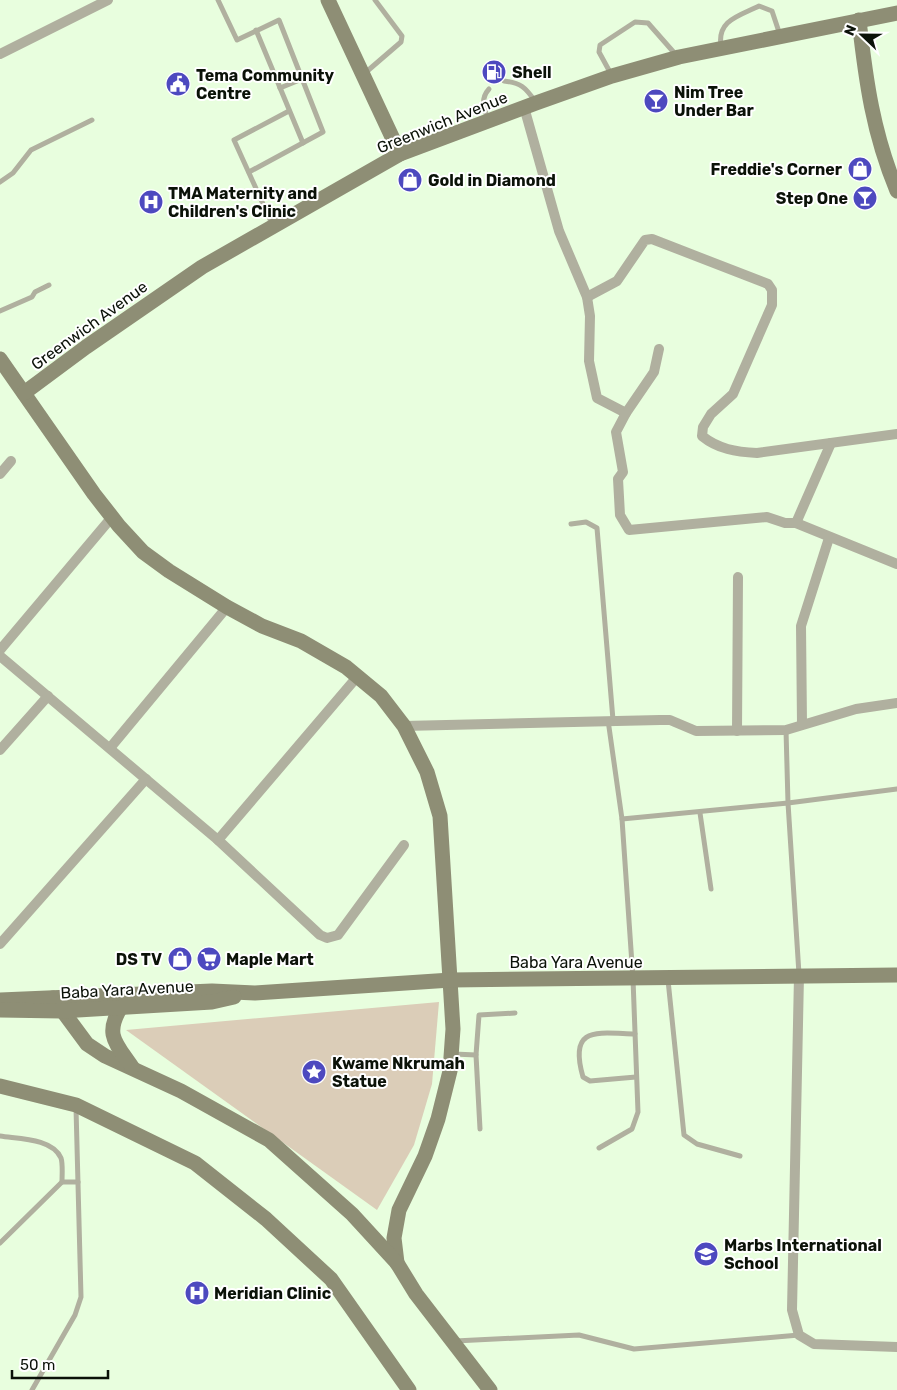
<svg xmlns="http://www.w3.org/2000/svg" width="897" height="1390" viewBox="0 0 897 1390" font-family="Rubik,sans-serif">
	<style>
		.green { fill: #dbcdb8 }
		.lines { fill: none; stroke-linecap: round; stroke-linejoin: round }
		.lane { stroke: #b0b09f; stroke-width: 5 }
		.street { stroke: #b0b09f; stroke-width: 10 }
		.secondary { stroke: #8e8e75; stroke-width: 15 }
		.labels { text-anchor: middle; stroke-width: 4; stroke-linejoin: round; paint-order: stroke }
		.poi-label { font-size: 16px; font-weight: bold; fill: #0b1208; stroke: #fff; text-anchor: start }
		.street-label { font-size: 16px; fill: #0b1208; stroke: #fff }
	</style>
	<rect width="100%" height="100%" fill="#e8fede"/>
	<path class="green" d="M439 1002 432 1084 414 1145 377 1210 126 1030Z"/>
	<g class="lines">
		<g class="lane">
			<path d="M218 0 237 40 279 20 323 132 249 172"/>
			<path d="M256 30 303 143"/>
			<path d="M721 46C717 20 739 16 759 6L772 11 780 35"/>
			<path d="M365 73 401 42 402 36 375 0"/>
			<path d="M611 74 599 52 600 45 635 22 648 23 677 56"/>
			<path d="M504 81C521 83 525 87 535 101"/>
			<path d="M280 88 302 79"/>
			<path d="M488 120C484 108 480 99 489 89"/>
			<path d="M0 182 13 173 31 150 92 120"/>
			<path d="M273 226 234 140 289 111"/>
			<path d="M0 311 32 297 35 292 49 285"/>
			<path d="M571 524 586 522 597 528 613 720"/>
			<path d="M700 813 711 889"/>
			<path d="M622 819 788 803 786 730"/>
			<path d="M799 974 788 803 897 789"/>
			<path d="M668 980 684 1135 697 1144 740 1156"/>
			<path d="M635 1034C598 1033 568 1025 583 1077L590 1081 636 1077"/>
			<path d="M454 1054 476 1055"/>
			<path d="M480 1129 476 1055 479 1015 515 1013"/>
			<path d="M0 1136C18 1139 52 1138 61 1158 63 1164 62 1175 62 1182L0 1243"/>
			<path d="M599 1148 632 1129 638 1112 633 979 622 819 608 720"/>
			<path d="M62 1182H78"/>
			<path d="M455 1341 579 1335 634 1349 799 1335"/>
			<path d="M32 1390 75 1315 81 1297 76 1108"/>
		</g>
		<g class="street">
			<path d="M0 54 108 0"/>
			<path d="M524 107 559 231 587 297 590 316 589 361 597 398 626 413"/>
			<path d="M587 297 617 281 645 240 652 239 768 284 772 290V305L733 394 711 414 703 427 702 436C718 449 736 452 757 453L897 434"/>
			<path d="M659 349 654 372 626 413 616 432 623 472 618 479 620 515 629 530 767 517 785 523H796L897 564"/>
			<path d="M0 474 11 461"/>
			<path d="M796 523 831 443"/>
			<path d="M0 650 112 517"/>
			<path d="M0 656 218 840 320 935 327 938 338 935 404 845"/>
			<path d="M802 724 801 626 829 538"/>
			<path d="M404 726 660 720H670L696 731 786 730 856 709 897 703"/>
			<path d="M737 731 738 577"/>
			<path d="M110 748 227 607"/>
			<path d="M0 750 48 696"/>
			<path d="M218 840 357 677"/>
			<path d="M0 944 146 779"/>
			<path d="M799 976 792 1310 799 1335 814 1344 897 1347"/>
		</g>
		<g class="secondary">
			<path d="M328 0 400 154"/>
			<path d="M859 20C866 82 873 133 897 191"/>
			<path d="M0 359 94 494 119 526 143 552 169 571 227 607 262 626 301 641 346 667 381 696 404 726 427 772 440 816 453 1029 450 1071 438 1119 425 1156 399 1210 394 1238 397 1263"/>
			<path d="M24 393 86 347 202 267 400 154 536 103 612 76 679 57 897 13"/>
			<path d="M53 998 87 1044 105 1056 181 1091 269 1140 352 1214 397 1263 416 1294 490 1390"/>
			<path d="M0 1000 212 991 255 993 451 980 897 975"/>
			<path d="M121 1007C104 1035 116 1043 132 1067"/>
			<path d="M0 1010 61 1011 212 1002 234 997"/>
			<path d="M0 1086 76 1105 195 1163 266 1219 331 1279 409 1390"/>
		</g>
	</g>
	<defs>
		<symbol id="fuel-disc" viewBox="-11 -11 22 22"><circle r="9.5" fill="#4d49bf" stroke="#fff"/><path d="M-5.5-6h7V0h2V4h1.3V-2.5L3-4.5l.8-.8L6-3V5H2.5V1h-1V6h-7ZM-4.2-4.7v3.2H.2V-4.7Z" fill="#fff"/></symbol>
		<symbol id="civic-disc" viewBox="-11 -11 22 22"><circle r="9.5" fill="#4d49bf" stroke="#fff"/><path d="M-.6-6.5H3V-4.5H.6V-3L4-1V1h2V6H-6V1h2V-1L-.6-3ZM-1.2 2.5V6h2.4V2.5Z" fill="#fff"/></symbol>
		<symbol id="bar-disc" viewBox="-11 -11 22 22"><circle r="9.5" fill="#4d49bf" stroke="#fff"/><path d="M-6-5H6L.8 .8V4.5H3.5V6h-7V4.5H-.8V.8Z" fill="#fff"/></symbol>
		<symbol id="shop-disc" viewBox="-11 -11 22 22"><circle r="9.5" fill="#4d49bf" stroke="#fff"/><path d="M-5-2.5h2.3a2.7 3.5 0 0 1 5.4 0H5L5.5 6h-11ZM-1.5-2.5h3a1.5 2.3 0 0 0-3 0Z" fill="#fff"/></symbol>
		<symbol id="hospital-disc" viewBox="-11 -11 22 22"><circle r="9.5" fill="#4d49bf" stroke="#fff"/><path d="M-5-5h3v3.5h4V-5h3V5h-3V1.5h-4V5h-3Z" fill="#fff"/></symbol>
		<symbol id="supermarket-disc" viewBox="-11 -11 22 22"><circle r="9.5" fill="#4d49bf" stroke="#fff"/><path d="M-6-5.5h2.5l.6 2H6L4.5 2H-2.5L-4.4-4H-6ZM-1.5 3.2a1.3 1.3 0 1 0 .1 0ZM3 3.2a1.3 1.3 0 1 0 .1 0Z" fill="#fff"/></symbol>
		<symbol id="sight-disc" viewBox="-11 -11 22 22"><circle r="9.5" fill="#4d49bf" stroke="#fff"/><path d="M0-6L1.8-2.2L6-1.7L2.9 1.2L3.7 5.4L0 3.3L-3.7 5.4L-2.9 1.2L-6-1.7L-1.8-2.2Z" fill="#fff"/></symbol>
		<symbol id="school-disc" viewBox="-11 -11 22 22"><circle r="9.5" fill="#4d49bf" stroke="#fff"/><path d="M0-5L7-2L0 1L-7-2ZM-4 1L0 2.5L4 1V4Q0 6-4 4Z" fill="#fff"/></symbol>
	</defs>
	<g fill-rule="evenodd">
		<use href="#fuel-disc" x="480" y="58" width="28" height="28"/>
		<use href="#civic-disc" x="164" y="70" width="28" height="28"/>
		<use href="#bar-disc" x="642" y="87" width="28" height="28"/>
		<use href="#shop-disc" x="846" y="155" width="28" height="28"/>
		<use href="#shop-disc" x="396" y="166" width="28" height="28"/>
		<use href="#bar-disc" x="851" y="184" width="28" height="28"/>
		<use href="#hospital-disc" x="137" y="188" width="28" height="28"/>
		<use href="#shop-disc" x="166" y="945" width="28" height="28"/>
		<use href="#supermarket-disc" x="195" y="945" width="28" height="28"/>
		<use href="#sight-disc" x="300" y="1058" width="28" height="28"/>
		<use href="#school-disc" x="692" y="1240" width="28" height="28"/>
		<use href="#hospital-disc" x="183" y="1279" width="28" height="28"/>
	</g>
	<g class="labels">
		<g class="poi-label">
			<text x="512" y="78">Shell</text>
			<text x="196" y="81">Tema Community<tspan x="196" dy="18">Centre</tspan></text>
			<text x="674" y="98">Nim Tree<tspan x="674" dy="18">Under Bar</tspan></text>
			<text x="842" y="175" text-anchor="end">Freddie's Corner</text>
			<text x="428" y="186">Gold in Diamond</text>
			<text x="168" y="199">TMA Maternity and<tspan x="168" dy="18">Children's Clinic</tspan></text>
			<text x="848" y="204" text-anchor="end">Step One</text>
			<text x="162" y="965" text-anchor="end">DS TV</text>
			<text x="226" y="965">Maple Mart</text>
			<text x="332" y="1069">Kwame Nkrumah<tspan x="332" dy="18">Statue</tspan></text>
			<text x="724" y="1251">Marbs International<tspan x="724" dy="18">School</tspan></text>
			<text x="214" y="1299">Meridian Clinic</text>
		</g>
		<g class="street-label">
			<text transform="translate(442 122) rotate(-22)" y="6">Greenwich Avenue</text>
			<text transform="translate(89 325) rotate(-36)" y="6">Greenwich Avenue</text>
			<text x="576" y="968">Baba Yara Avenue</text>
			<text transform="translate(127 989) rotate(-3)" y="6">Baba Yara Avenue</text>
		</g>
	</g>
	<g transform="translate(862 35) rotate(292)" stroke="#ffffff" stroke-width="4" paint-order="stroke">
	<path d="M0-4L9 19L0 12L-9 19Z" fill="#0b1208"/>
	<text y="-8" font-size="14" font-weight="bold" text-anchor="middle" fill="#0b1208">N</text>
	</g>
	<path d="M12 1370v8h96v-8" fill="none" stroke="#0b1208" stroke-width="2.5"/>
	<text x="20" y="1370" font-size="15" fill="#0b1208" stroke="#ffffff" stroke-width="4" paint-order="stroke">50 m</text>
</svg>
